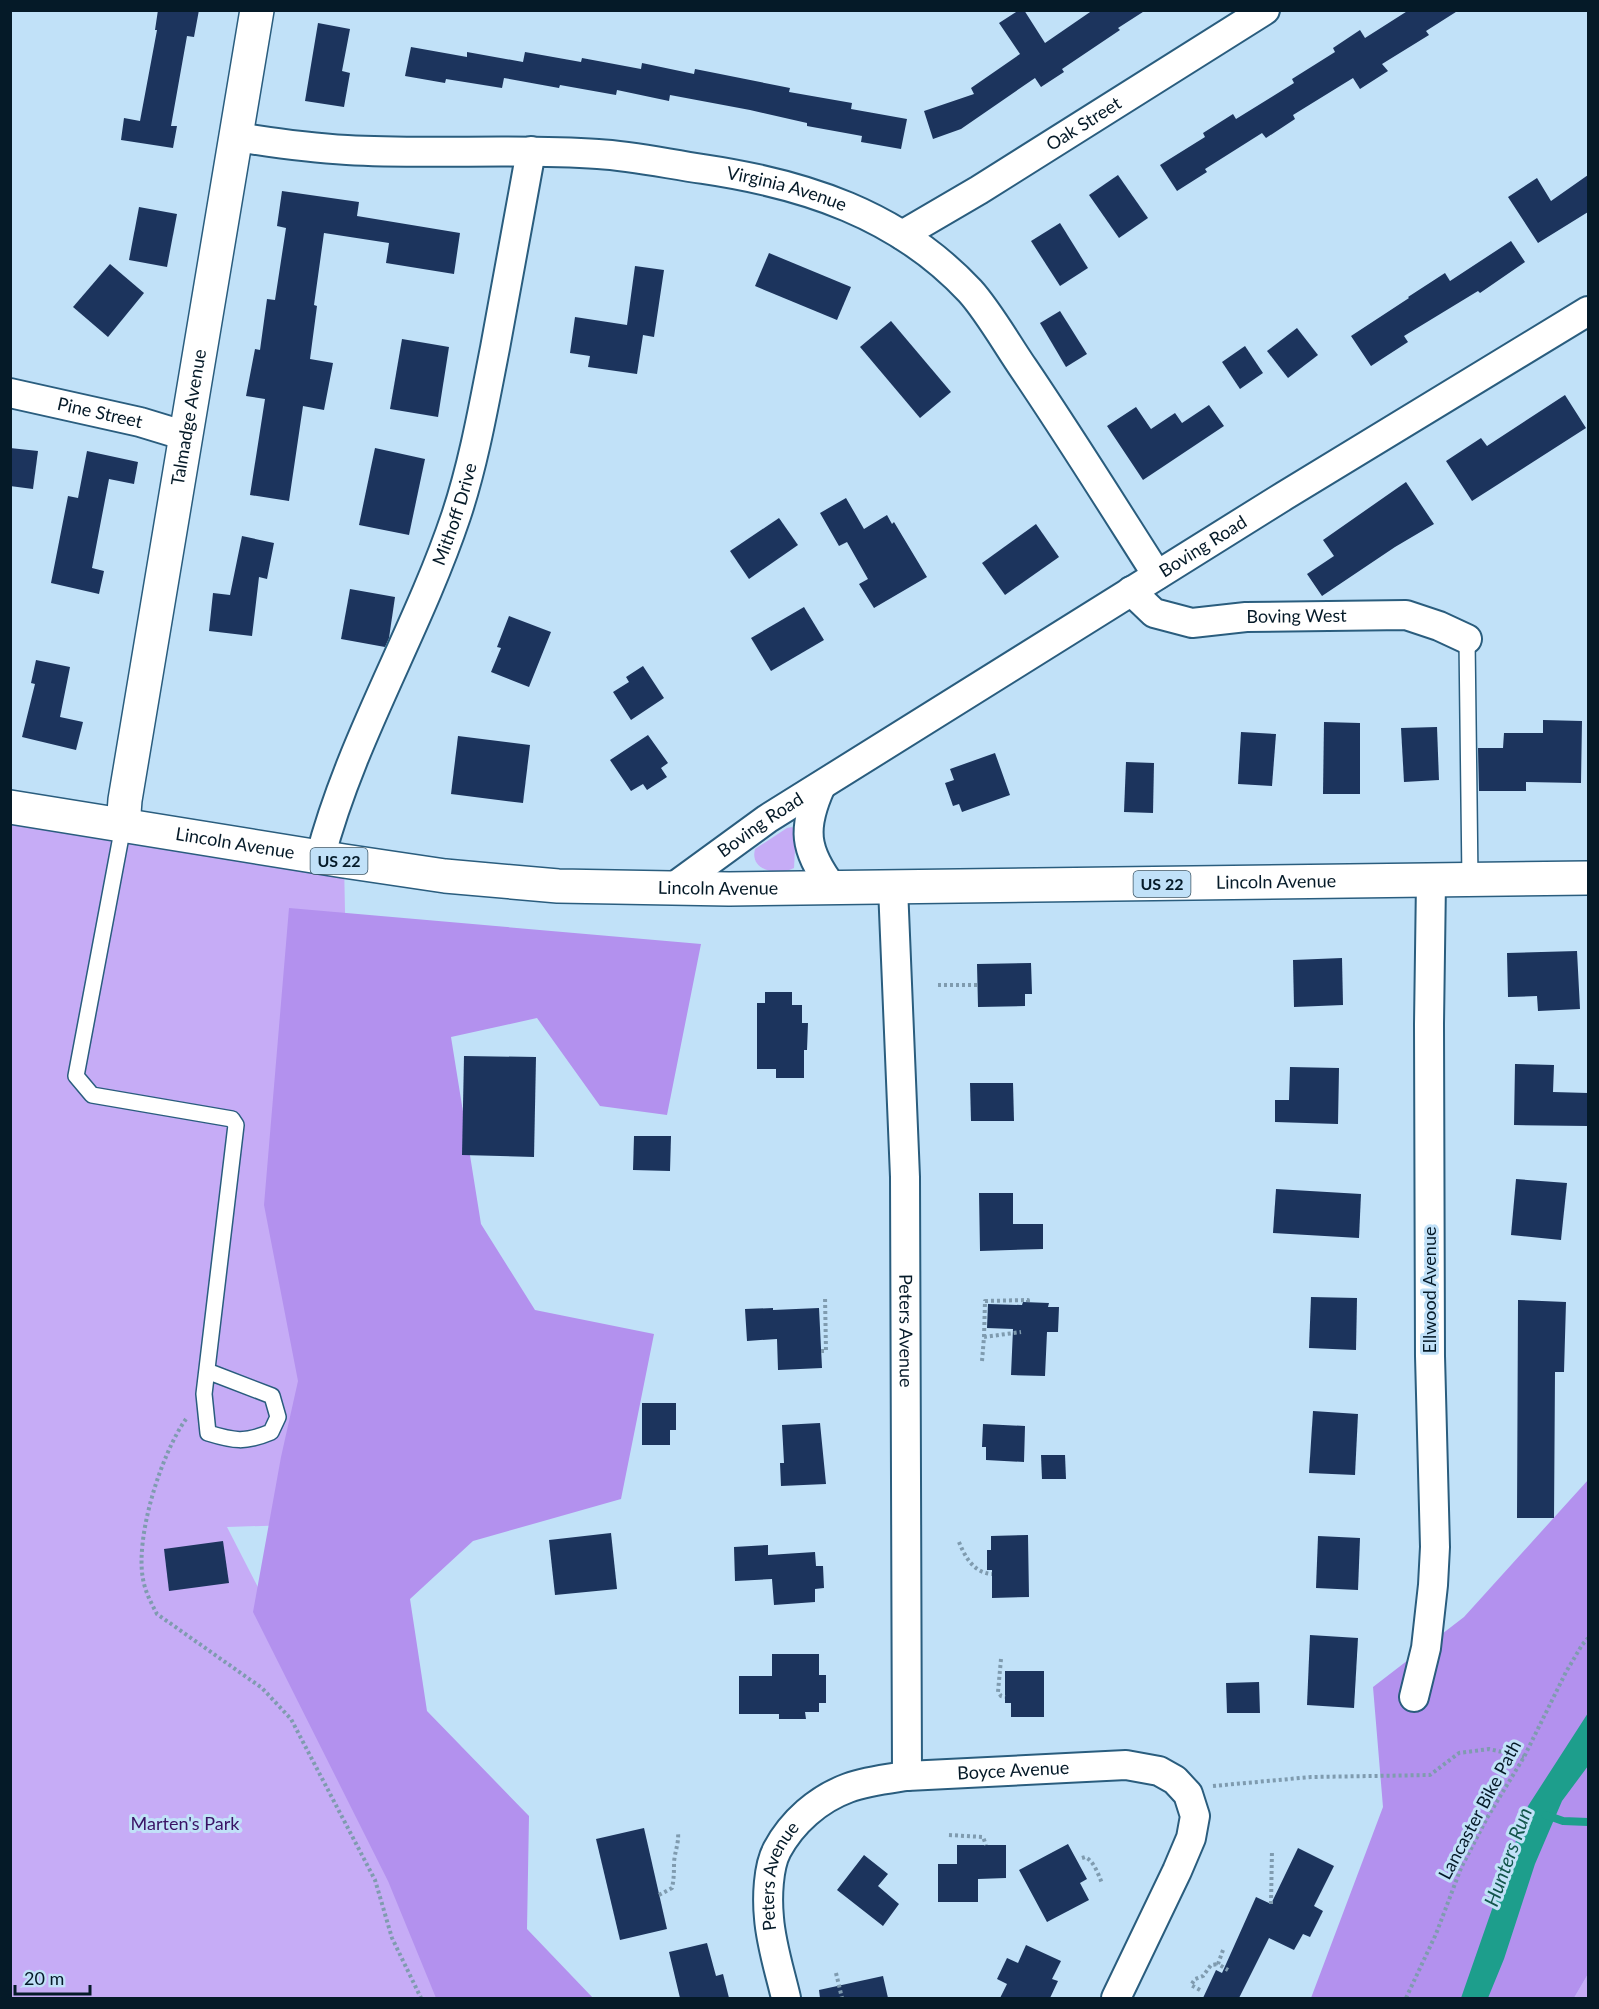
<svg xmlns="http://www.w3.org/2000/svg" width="1599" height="2009" viewBox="0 0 1599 2009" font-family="Lato,sans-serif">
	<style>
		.green { fill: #c6acf6 }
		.forest { fill: #b391ee }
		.water { fill: #1d9e8c }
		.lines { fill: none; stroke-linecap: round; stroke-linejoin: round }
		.stream { stroke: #1d9e8c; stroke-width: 8 }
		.building { fill: #1c345d }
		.service-casing { stroke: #2a5d7e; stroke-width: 18 }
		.minor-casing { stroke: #2a5d7e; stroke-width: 32 }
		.tertiary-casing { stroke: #2a5d7e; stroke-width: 36 }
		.primary-casing { stroke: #2a5d7e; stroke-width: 36 }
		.path { stroke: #7f9baf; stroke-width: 4; stroke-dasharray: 3 3; stroke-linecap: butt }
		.service { stroke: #fff; stroke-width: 15 }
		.minor { stroke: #fff; stroke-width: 28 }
		.tertiary { stroke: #fff; stroke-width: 33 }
		.primary { stroke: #fff; stroke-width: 33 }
		.labels { text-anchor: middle; stroke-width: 6; stroke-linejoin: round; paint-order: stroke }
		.shield { fill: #c1e1f8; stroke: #3d5666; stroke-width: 1.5 }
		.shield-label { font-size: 16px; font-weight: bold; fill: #051a28 }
		.street-label { font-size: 18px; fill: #051a28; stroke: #c1e1f8 }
		.park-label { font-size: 18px; fill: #391264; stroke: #c1e1f8 }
		.water-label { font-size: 20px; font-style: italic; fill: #13554b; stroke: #c1e1f8 }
	</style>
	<rect width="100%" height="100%" fill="#c1e1f8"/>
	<g class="green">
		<path d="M11 807 344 861 357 1523 227 1527 469 1998H11Z"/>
		<path d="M792 827 796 830 794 868C780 876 749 872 755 849L787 828Z"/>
		<path d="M1588 1974V1998H1574Z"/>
	</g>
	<g class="forest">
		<path d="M289 908 701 944 667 1115 600 1106 537 1018 451 1037 481 1224 535 1310 654 1334 621 1499 473 1541 410 1599 427 1711 529 1816 527 1929 593 1998H436L388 1881 253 1612 281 1457 298 1381 264 1205Z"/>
		<path d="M1588 1480V1974L1574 1998H1311L1383 1807 1373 1687 1464 1617Z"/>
	</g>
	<path class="water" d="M1588 1713V1766L1562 1801 1535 1864 1504 1959 1488 1998H1461L1528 1806Z"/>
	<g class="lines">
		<path class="stream" d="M1546 1815 1563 1821 1588 1822"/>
	</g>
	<g class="building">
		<path d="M158 10H199L194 37 187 36 171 126H177L173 148 121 140 124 118 140 121 157 30H155Z"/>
		<path d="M1019 10H1024L1045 43 1093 10H1146L1118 28 1120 30 1062 69 1064 72 1041 87 1035 78 961 129 933 139 924 111 974 94 971 88 1020 54 999 23Z"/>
		<path d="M1409 10H1459L1426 31 1429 35 1382 64 1388 71 1360 89 1353 78 1293 115 1295 119 1266 138 1262 133 1205 169 1207 172 1177 191 1160 165 1205 137 1203 133 1233 114 1236 119 1294 83 1292 79 1335 52 1333 48 1360 30 1365 38Z"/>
		<path d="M318 23 350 29 342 71 350 73 344 107 305 101Z"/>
		<path d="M411 47 467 57V52L523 62 525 52 581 62 582 58 641 69 642 63 694 74 695 69 790 88 789 92 852 103 851 109 907 119 901 149 861 142 862 136 807 126V123L750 110 670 95 669 101 617 90 616 95 560 85 559 88 504 78 502 88 446 79 445 83 405 76Z"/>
		<path d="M1118 175 1148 218 1119 238 1089 195Z"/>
		<path d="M1588 175V212L1538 243 1508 197 1537 178 1551 201Z"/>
		<path d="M282 191 359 202 357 216 460 233 454 274 386 263 389 243 324 233 314 305 317 306 310 359 333 363 324 410 303 406 289 501 250 495 265 399 246 396 255 349 260 350 267 299 275 300 286 228 277 226Z"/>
		<path d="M139 207 177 214 167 267 129 260Z"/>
		<path d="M1060 223 1088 268 1060 286 1031 241Z"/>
		<path d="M1511 241 1525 262 1480 293 1478 291 1404 336 1408 342 1371 366 1351 336 1409 298 1408 297 1445 273 1450 281Z"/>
		<path d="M769 253 851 287 837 320 755 286Z"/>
		<path d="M110 264 144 293 108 337 73 307Z"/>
		<path d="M635 266 664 270 654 337 643 335 637 374 588 367 590 356 570 353 575 317 627 325Z"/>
		<path d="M1060 311 1087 354 1066 367 1040 323Z"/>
		<path d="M891 321 951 392 920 418 860 347Z"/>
		<path d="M1297 328 1318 355 1288 378 1267 351Z"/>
		<path d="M402 339 449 347 438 417 390 409Z"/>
		<path d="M1245 346 1263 373 1240 389 1222 362Z"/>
		<path d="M1565 395 1586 428 1472 501 1446 461 1481 438 1487 446Z"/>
		<path d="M1209 405 1224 426 1143 480 1107 426 1136 407 1151 429 1175 413 1182 423Z"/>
		<path d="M10 448 38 451 33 489 10 486Z"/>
		<path d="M375 448 425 459 409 535 359 525Z"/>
		<path d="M87 451 138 462 134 484 109 479 92 568 104 571 99 594 51 583 68 496 78 498Z"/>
		<path d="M1406 482 1434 524 1395 547 1322 596 1307 574 1334 556 1323 540Z"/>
		<path d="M846 498 864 529 887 515 892 524 894 522 927 577 874 608 859 584 868 579 847 542 839 546 820 513Z"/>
		<path d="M779 518 798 545 749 579 730 551Z"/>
		<path d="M1036 524 1059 557 1005 595 982 563Z"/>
		<path d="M242 536 274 543 267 579 259 577 252 636 209 631 213 593 230 595Z"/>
		<path d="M350 589 395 597 389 638 385 647 341 639Z"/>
		<path d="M804 607 824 640 771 671 751 638Z"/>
		<path d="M509 616 551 632 529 687 491 672 501 648 497 647Z"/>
		<path d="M36 660 70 667 60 717 83 722 76 750 22 737 35 684 31 683Z"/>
		<path d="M643 666 664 698 631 720 613 692 629 682 626 677Z"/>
		<path d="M1543 720 1582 721 1581 783 1526 782V791H1479L1478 748H1503L1504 733H1543Z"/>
		<path d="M1324 722 1360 723V794H1323Z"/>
		<path d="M1437 727 1439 780 1404 782 1401 728Z"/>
		<path d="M1241 732 1276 734 1272 786 1238 784Z"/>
		<path d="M648 735 668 763 661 768 667 777 647 790 643 784 631 791 610 760Z"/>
		<path d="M458 736 530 745 523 803 451 794Z"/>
		<path d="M995 753 1010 795 962 812 959 804 953 806 945 783 954 780 950 769Z"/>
		<path d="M1126 762 1154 763 1153 813 1124 812Z"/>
		<path d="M1577 951 1580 1009 1538 1011 1537 996 1508 997 1507 953Z"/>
		<path d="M1342 958 1343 1005 1294 1007 1293 960Z"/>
		<path d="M1031 963 1032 994H1025V1006L978 1007 977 964Z"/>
		<path d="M765 992H792V1005H802V1023H808L807 1050H804V1078H776V1069H757V1003H765Z"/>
		<path d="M464 1056 536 1057 534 1157 462 1155Z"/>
		<path d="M1515 1064 1554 1065 1553 1092 1588 1093V1126L1514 1125Z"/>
		<path d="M1290 1067 1339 1068 1338 1124 1275 1122V1100H1289Z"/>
		<path d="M970 1083H1013L1014 1121H971Z"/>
		<path d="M634 1136H671L670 1171 633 1170Z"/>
		<path d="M1516 1179 1567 1183 1561 1240 1511 1235Z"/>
		<path d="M1276 1189 1361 1194 1359 1238 1273 1233Z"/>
		<path d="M979 1193H1013V1224H1043V1249L980 1251Z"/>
		<path d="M1311 1297 1357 1298 1356 1350 1309 1348Z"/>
		<path d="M1518 1300 1566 1302 1564 1372H1555L1554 1518H1517Z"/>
		<path d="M1023 1302 1049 1303 1048 1307H1059L1058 1332H1047L1045 1376 1011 1375 1013 1329 987 1328 988 1304 1022 1305Z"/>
		<path d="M773 1308V1310L819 1308 822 1368 778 1370 777 1339 747 1341 745 1309Z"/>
		<path d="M642 1403H676V1430H670V1445H642Z"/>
		<path d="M1313 1411 1358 1414 1355 1475 1309 1473Z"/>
		<path d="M820 1423 826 1484 781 1486 780 1463H784L782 1425Z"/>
		<path d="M983 1424 1025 1426 1024 1462 986 1460V1447H982Z"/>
		<path d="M1041 1455H1065L1066 1479H1042Z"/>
		<path d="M611 1533 617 1589 555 1595 549 1540Z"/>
		<path d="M1028 1535 1029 1597 992 1598V1570H987V1550H991V1536Z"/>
		<path d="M1318 1536 1360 1538 1358 1590 1316 1588Z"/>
		<path d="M223 1541 229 1583 169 1591 164 1549Z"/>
		<path d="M768 1545V1555L815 1552 816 1566H823L824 1588 815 1589V1602L774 1605 772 1579 735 1581 734 1547Z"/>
		<path d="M1310 1635 1358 1638 1354 1708 1307 1705Z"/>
		<path d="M772 1654H819V1675H826V1703H819V1712H805L806 1719H779V1714H739V1676H772Z"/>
		<path d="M1005 1671H1044V1717H1011V1703H1005Z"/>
		<path d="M1259 1682 1260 1713H1227L1226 1683Z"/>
		<path d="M644 1828 667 1929 620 1940 596 1839Z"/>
		<path d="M1068 1844 1087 1879 1080 1883 1089 1900 1047 1922 1019 1870Z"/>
		<path d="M957 1845H1006V1878L978 1879V1902H938V1864H957Z"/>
		<path d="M1298 1848 1334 1866 1314 1906 1323 1911 1310 1937 1303 1934 1294 1950 1269 1938 1239 1998H1203L1216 1970 1222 1973 1256 1897 1271 1904Z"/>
		<path d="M864 1855 888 1874 878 1886 899 1904 883 1926 837 1890Z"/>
		<path d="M707 1943 716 1976 723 1974 729 1998H680L669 1952Z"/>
		<path d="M1026 1945 1061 1961 1052 1979 1058 1981 1050 1998H1000L1007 1984 997 1979 1007 1958 1018 1963Z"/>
		<path d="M883 1976 888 1998H820L819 1990Z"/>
	</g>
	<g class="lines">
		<defs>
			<g id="service">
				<path d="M1467 639 1470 880"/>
				<path d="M123 826 76 1076 92 1095 232 1119 236 1125 204 1394 208 1433C234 1441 245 1443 271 1432L278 1417 272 1396 207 1371"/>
			</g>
			<g id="minor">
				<path id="s1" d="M237 137C274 143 310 148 347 150 431 155 515 148 598 154 633 156 668 164 703 169 804 184 898 214 970 291 989 312 1008 346 1024 369 1070 437 1113 506 1157 575"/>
				<path id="s2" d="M902 235 979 190 1265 10"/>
				<path id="s3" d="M10 393 140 422 186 436"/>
				<path id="s4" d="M1131 591 1154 613 1192 623 1246 617 1406 615 1439 626 1467 639"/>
				<path d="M821 786C802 828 804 850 832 887"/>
				<path id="s5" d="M320 858C351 739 417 632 456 516 474 462 484 404 495 348 507 282 519 217 531 151"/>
				<path id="s6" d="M893 887 905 1177 907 1776"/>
				<path id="s7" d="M671 889 767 819 1284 496 1588 311"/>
				<path d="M1414 1697 1426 1648 1433 1585 1435 1547 1430 1356 1429 1024 1431 881"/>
				<path id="s8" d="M786 1998C780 1972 771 1945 769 1918 767 1898 768 1867 777 1850 792 1822 818 1799 848 1788 867 1781 887 1779 907 1776L1126 1765 1159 1771 1175 1780 1188 1794 1195 1816 1191 1838 1177 1871 1116 1998"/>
			</g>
			<g id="tertiary">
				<path id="s9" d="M123 826 125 800 257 10"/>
			</g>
			<g id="primary">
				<path id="s10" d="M10 807 344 861 445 876 558 886 729 889 1588 878"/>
			</g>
		</defs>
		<use href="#service" class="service-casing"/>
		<use href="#minor" class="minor-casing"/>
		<use href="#tertiary" class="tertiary-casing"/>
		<use href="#primary" class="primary-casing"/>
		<g class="path">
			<path d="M938 985H978"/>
			<path d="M984 1337 985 1301 1028 1300V1302"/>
			<path d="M821 1351H826L825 1296"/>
			<path d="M982 1361 984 1337 1021 1332"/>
			<path d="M186 1419C161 1454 135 1537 143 1579 145 1591 151 1603 157 1614L262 1688 291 1719 375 1880 392 1938 421 1998"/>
			<path d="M959 1542C965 1557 974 1573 992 1574"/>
			<path d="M1001 1659 998 1692 1001 1696 1005 1697"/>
			<path d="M1213 1786 1311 1777 1430 1775 1459 1753 1489 1749 1524 1757"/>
			<path d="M949 1835 983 1837 986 1845"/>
			<path d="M1082 1858 1085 1857C1094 1861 1098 1874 1102 1883"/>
			<path d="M659 1895 672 1888C674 1879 674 1871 674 1862 675 1851 679 1843 678 1832"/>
			<path d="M1271 1904 1272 1850"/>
			<path d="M1223 1950 1218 1964 1228 1970"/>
			<path d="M836 1973 842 1998"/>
			<path d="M1200 1990 1191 1985 1195 1979 1203 1976 1211 1965 1218 1964"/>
			<path d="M1406 1998 1436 1934 1461 1868 1487 1818 1524 1757 1566 1672 1582 1645 1588 1638"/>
		</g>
		<use href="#service" class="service"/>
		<use href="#minor" class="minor"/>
		<use href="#tertiary" class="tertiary"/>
		<use href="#primary" class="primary"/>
	</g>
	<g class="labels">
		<g class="shield">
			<rect x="310.5" y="848" width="57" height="26" rx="4.5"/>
			<rect x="1133.5" y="871" width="57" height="26" rx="4.5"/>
		</g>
		<g class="shield-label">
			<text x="339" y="867">US 22</text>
			<text x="1162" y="890">US 22</text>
		</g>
		<g class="street-label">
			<text dy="6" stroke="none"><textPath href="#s2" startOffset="213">Oak Street</textPath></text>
			<text dy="6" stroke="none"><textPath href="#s1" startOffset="554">Virginia Avenue</textPath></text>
			<text dy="6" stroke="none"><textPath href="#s3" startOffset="92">Pine Street</textPath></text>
			<text dy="6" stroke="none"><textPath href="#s9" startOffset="414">Talmadge Avenue</textPath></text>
			<text dy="6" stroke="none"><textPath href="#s5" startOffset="370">Mithoff Drive</textPath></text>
			<text dy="6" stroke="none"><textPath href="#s7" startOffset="633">Boving Road</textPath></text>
			<text dy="6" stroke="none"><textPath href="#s4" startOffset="176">Boving West</textPath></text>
			<text dy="6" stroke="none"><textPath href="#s7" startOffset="110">Boving Road</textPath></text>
			<text dy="6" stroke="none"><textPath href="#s10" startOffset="228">Lincoln Avenue</textPath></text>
			<text dy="6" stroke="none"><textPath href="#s10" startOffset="1272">Lincoln Avenue</textPath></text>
			<text dy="6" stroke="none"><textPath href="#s10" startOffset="714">Lincoln Avenue</textPath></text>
			<text transform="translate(1430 1290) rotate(-90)" y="6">Ellwood Avenue</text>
			<text dy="6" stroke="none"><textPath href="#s6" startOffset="444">Peters Avenue</textPath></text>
			<text dy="6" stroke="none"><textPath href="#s8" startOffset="414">Boyce Avenue</textPath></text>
			<text transform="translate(1480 1810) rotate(-62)" y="6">Lancaster Bike Path</text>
			<text dy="6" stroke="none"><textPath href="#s8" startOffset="126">Peters Avenue</textPath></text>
		</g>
		<g class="park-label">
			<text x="185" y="1830">Marten's Park</text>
		</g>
		<g class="water-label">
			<text transform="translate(1508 1857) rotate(-70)" y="7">Hunters Run</text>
		</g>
	</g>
	<rect width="1599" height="2009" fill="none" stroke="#051a28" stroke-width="24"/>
	<path d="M15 1985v9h75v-9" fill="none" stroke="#051a28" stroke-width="3"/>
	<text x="24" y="1985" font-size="18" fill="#051a28" stroke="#c1e1f8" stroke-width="4.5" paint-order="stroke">20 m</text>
</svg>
